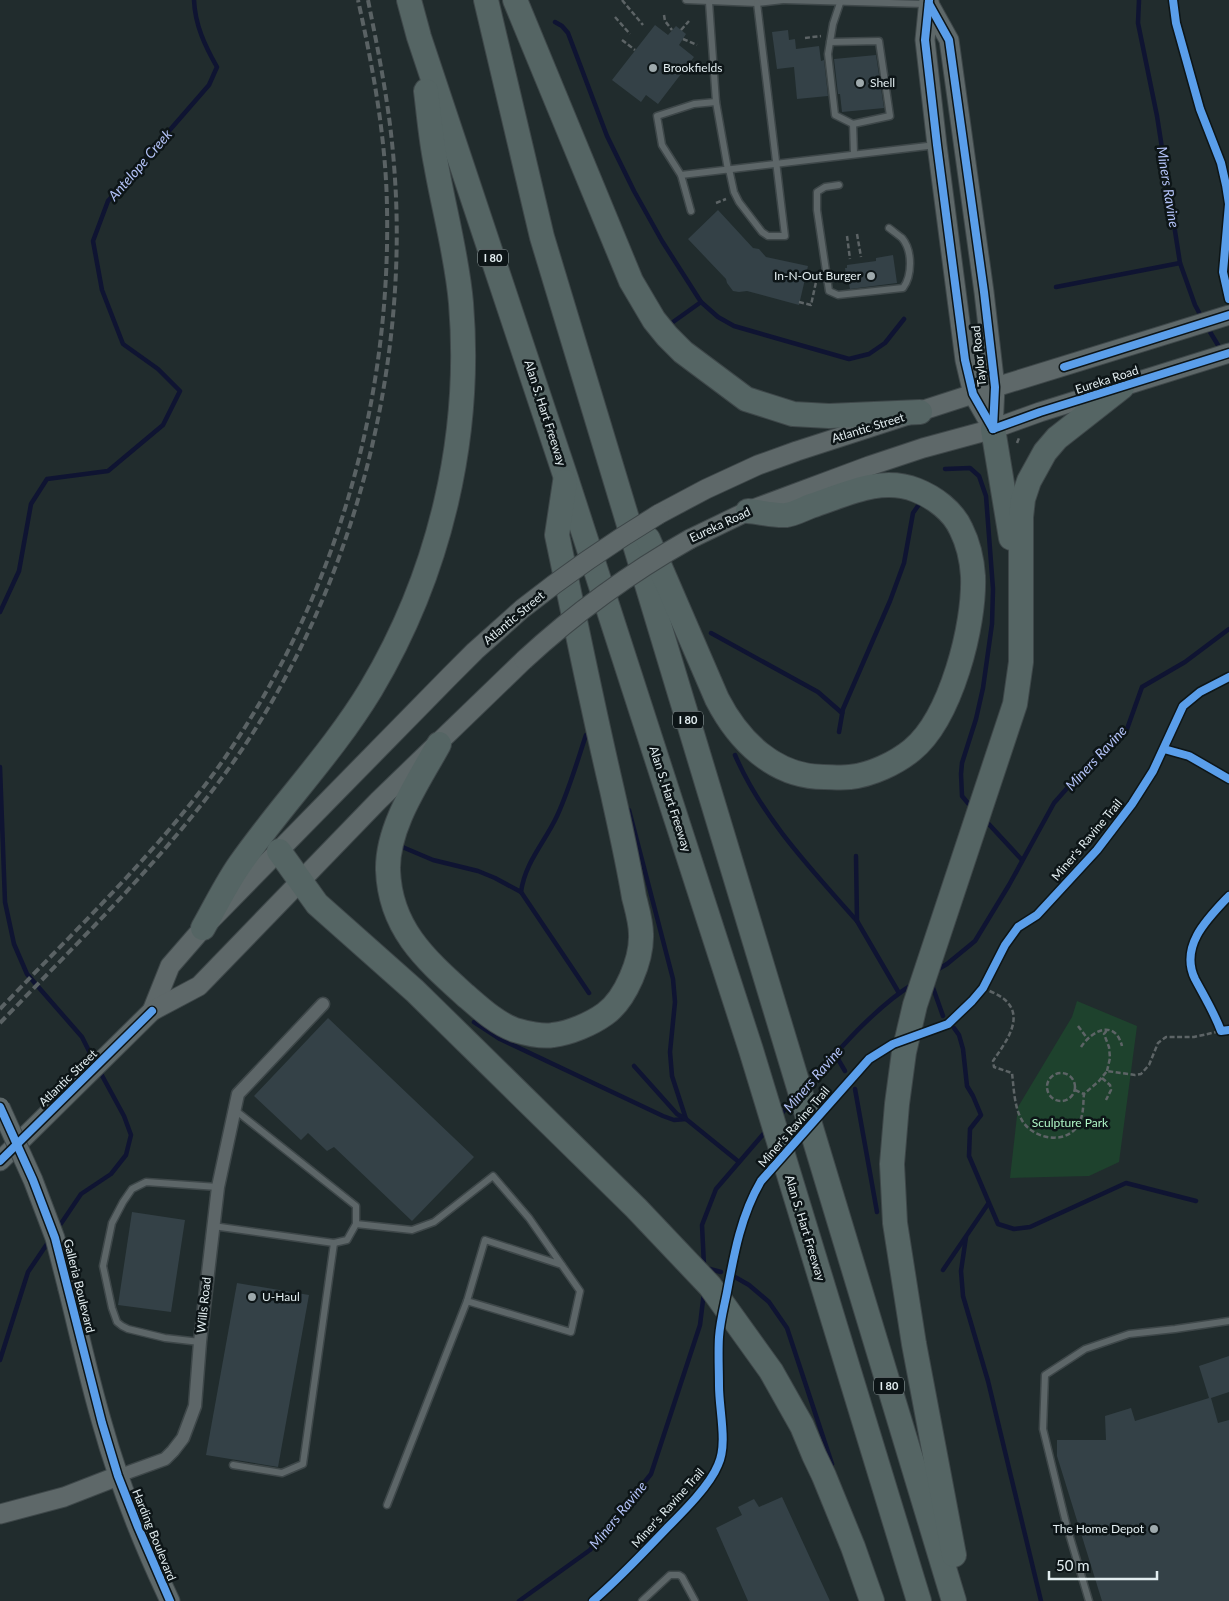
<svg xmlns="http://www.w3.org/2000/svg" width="1229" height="1601" viewBox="0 0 1229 1601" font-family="Lato,sans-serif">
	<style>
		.green { fill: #1e422d }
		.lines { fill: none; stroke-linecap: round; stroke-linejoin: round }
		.stream { stroke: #0f1432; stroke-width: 4.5 }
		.building { fill: #344147 }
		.lane-casing { stroke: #3e4749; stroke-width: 9 }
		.street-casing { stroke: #3e4749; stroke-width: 15 }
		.secondary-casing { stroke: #3e4749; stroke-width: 21 }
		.highway-casing { stroke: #3e4749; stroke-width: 26 }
		.path { stroke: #5d6466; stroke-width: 2.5; stroke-dasharray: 5 2.5; stroke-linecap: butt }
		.lane { stroke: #5d6668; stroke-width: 6 }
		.street { stroke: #5d6668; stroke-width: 12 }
		.secondary { stroke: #5e6869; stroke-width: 19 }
		.highway { stroke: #556564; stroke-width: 24 }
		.rail { stroke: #5a6264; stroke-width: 4; stroke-dasharray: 8 4; stroke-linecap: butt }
		.secondary-bridge-casing { stroke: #3e4749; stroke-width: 21; stroke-linecap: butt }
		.secondary-bridge { stroke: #5e6869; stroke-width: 19 }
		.cycleway-casing { stroke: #0d1517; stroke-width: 11 }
		.cycleway { stroke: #5a9eea; stroke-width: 8 }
		.poi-dot { fill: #9ea9ac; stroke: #0d1517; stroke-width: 2 }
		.labels { text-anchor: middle; stroke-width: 5; stroke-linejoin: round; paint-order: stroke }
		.shield { fill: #0d1517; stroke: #a2acaf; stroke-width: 1 }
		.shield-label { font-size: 11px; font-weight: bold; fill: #e2edf0 }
		.poi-label { font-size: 12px; fill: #e2edf0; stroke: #0d1517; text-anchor: start }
		.street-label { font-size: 12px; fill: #e2edf0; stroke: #0d1517 }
		.park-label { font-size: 12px; fill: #aff6c6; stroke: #0d1517 }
		.water-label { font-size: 14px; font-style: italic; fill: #b3c2f7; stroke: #0d1517 }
	</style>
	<rect width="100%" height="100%" fill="#212c2d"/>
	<path class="green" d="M1077 1001 1137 1026 1119 1162 1089 1176 1010 1178 1018 1107 1072 1017Z"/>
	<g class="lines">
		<g class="stream">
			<path d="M1139 0 1138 23 1157 116 1180 263 1195 305 1202 318"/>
			<path d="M555 22 562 26 568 33 607 136 634 191 662 241 701 302 718 317 734 326 849 359 869 354 885 343 904 319"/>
			<path d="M1056 287 1180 263"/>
			<path d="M673 322 701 302"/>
			<path d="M1207 327 1221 350"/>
			<path d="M945 469 970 468 979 476 986 496 993 589 992 624 983 688 976 719 962 763 961 774 962 796 972 808"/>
			<path d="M0 612 19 571 31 504 47 479 108 471 163 425 180 391 158 369 123 344 102 290 93 241 108 201 209 85 217 67C205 46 195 25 194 0"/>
			<path d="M711 633 818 692 842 713"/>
			<path d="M839 732 843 709 890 601 904 563 913 513 920 503"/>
			<path d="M586 735C577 762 569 790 557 816 545 842 525 862 521 892L589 993"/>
			<path d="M735 755C762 818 812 870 857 921"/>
			<path d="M0 767 5 902 14 944 27 974 82 1037 94 1061"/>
			<path d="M985 820 1022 860"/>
			<path d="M400 846 433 860 478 871 495 878 521 892"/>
			<path d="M856 856 857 921 899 993"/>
			<path d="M935 971 947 964 975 941 1009 885 1054 803 1092 760 1127 729 1142 687 1185 662 1229 629"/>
			<path d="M932 985 943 1016"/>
			<path d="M474 1022 500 1039 663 1116 674 1120 686 1119 672 1076 670 1052 675 1002 673 979 629 810"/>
			<path d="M954 1028 959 1035 963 1049 967 1086 973 1096 981 1115 970 1129 969 1156 998 1224 1014 1229 1030 1227 1126 1183 1196 1201"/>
			<path d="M835 1054 845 1071"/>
			<path d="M634 1066 677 1114 686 1119 739 1162"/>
			<path d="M807 1086C837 1052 874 1008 913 984"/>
			<path d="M855 1089 877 1212"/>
			<path d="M780 1115 795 1099"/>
			<path d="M58 1228 81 1194 111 1174 126 1155 131 1135 124 1116 99 1070"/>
			<path d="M966 1237 961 1271 963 1296 988 1381 1041 1601"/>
			<path d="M704 1266 702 1225 716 1189 766 1131"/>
			<path d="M706 1268 721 1272"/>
			<path d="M943 1270 988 1204"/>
			<path d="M735 1277 749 1285 769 1302 787 1328 832 1464"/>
			<path d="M0 1360 28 1272 49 1241"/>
			<path d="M519 1601 590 1550 651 1474 700 1325 704 1292"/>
		</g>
	</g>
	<g class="building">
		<path d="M655 25 668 35 676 26 686 34 679 45 694 57 658 104 646 95 641 102 612 80Z"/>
		<path d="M788 30 789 40 795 39 796 49 819 46 821 61 824 60 828 96 797 99 794 67 777 69 772 32Z"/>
		<path d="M876 55 884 108 842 112 840 94H838L834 59Z"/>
		<path d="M718 210 753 248 759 249 766 257 808 266 799 305 747 291 739 292 733 291 727 283 726 279 688 239Z"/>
		<path d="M893 255 897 283 850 289 849 284H847L845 268H847V265L876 261V258Z"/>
		<path d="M328 1018 474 1157 412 1221 334 1147 327 1151 308 1133 301 1140 254 1096Z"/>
		<path d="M132 1212 185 1220 171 1312 118 1305Z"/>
		<path d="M237 1283 309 1295 278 1467 206 1455Z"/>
		<path d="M1229 1356V1392L1211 1398 1218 1423 1229 1420V1601H1102L1057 1456V1440H1106L1105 1416 1131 1408 1135 1421 1209 1398 1199 1366Z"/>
		<path d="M782 1497 830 1601H748L716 1528 742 1515 738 1507 754 1499 759 1507Z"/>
	</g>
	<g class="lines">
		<defs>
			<g id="lane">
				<path d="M686 0 757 3 783 0"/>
				<path d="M784 0 925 4"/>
				<path d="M709 2 716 102 728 170"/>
				<path d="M840 3 833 24 828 54 835 115 853 124"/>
				<path d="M830 42 879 41 890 116 853 124 854 154"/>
				<path d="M729 169 734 192 739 202 762 232 768 236H785L757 3"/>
				<path d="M681 175 936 145"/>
				<path d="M839 185 825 187 817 192V210L829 291 838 295 903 288C912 276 913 251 902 238 898 235 893 231 889 228"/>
				<path d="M691 211 681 175 662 145 657 116 694 104 716 102"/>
				<path d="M356 1224 412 1230 434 1222 493 1176 529 1218 580 1291 571 1332 467 1301 485 1240 562 1265"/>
				<path d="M213 1226 334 1243 347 1240 356 1224V1206L235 1110"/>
				<path d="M200 1342 165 1338 128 1329 122 1326 117 1322 112 1308 103 1266 112 1223 123 1202 132 1189 146 1182 218 1187"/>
				<path d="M233 1465 282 1473 303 1464 334 1243"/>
				<path d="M387 1505 467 1301"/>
				<path d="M642 1601 670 1575H679L682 1577 695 1601"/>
				<path d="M1089 1601 1067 1527 1043 1429 1045 1375 1085 1349 1129 1334 1175 1329 1229 1321"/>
			</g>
			<path id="street" d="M118 1476 165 1459 173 1451 183 1438 195 1406 200 1342 218 1187 238 1094 323 1004"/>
			<g id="secondary">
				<path d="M929 0 925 40 937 145 965 360 973 394 993 429"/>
				<path d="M929 4 949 40 984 292 995 387 993 429"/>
				<path d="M659 514 706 489 758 465 797 451 973 394 1229 315"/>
				<path d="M690 539 748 511 869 466 923 448 993 429 1040 412 1229 353"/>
				<path d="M152 1011 170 966 203 928 450 676 475 651 522 609"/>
				<path d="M0 1161 152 1011 199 986 378 801 524 660"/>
				<path d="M68 1289C79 1333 89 1379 102 1423 119 1484 143 1544 170 1601"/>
				<path d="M0 1514 64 1497 118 1476"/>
			</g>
			<g id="highway">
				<path d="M409 0 419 37 566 478 751 1050 919 1601"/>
				<path d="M486 0 542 237 954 1601"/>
				<path d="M515 0 631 281 654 320 667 336 683 352 746 399 793 414 829 416 920 412"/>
				<path d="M993 429 1011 538"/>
				<path d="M648 539 717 699C738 740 774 777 824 777 832 777 841 778 850 777 871 775 896 763 912 750 951 718 975 625 973 576 972 560 968 543 961 529 953 511 934 497 916 490 880 476 845 495 811 506 803 509 794 514 786 515 774 516 760 512 748 511"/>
				<path d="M439 744C419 781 387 826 388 870 390 928 425 959 465 995 480 1008 496 1023 515 1030 525 1033 543 1037 553 1035 570 1033 591 1024 605 1014 626 999 642 959 641 934 641 922 637 909 634 897 628 861 620 826 612 790 592 705 575 620 557 535L565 482"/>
				<path d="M279 851 317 904 415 991 636 1208 710 1286 771 1371 802 1426 814 1455 824 1476 853 1547 872 1601"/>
				<path d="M203 928C215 907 226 884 240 864 282 804 333 752 371 689 440 573 472 437 461 303 457 256 444 210 436 164 431 140 429 115 426 91"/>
				<path d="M954 1555 914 1344 895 1223 892 1164 897 1104 904 1052 915 1005 1015 704 1021 662V517L1023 499 1029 481 1045 452 1057 438 1122 387"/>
			</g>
		</defs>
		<use href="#lane" class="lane-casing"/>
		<use href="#street" class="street-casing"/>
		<use href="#secondary" class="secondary-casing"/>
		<use href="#highway" class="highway-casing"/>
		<g class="path">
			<path d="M622 0 643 25"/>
			<path d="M664 15 665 21 672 30"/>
			<path d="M615 17 630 34"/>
			<path d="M681 30 689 21"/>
			<path d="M805 38 821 36"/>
			<path d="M683 39 697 45"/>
			<path d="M622 40 635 50"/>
			<path d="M716 203 726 199"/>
			<path d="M857 234 861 257"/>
			<path d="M847 236 850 259"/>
			<path d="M799 302 811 305 816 282"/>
			<path d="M1017 443 1019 438"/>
			<path d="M983 988C989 991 998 994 1004 999 1026 1017 1005 1043 993 1061L994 1067 1012 1073C1014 1089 1014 1108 1023 1122 1036 1141 1071 1145 1080 1121 1084 1112 1083 1102 1084 1094L1099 1081 1107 1071 1135 1075 1141 1074 1149 1065 1158 1043 1166 1037H1194L1221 1031"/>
			<path d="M1078 1026 1087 1038"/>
			<path d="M1081 1047C1092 1030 1115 1019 1122 1046"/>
			<path d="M1107 1071 1110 1058 1109 1047 1104 1034 1107 1030"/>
			<circle cx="1061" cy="1087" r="14"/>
			<path d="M1102 1078 1110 1085 1111 1090 1106 1100"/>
			<path d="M1075 1090 1084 1094"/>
		</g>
		<use href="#lane" class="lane"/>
		<use href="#street" class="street"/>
		<use href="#secondary" class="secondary"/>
		<use href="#highway" class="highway"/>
		<g class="rail">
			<path d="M0 1009C74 931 154 856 217 769 333 606 391 407 387 208 386 138 373 68 358 0"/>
			<path d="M0 1023C77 943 158 865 224 775 349 605 411 374 394 165 390 109 379 55 368 0"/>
		</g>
		<defs>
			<g id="secondary-bridge">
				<path d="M522 609C566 574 611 543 659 514"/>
				<path d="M524 660C576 612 628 574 690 539"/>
				<path d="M0 1107 33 1180 55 1238 68 1289"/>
			</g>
		</defs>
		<use href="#secondary-bridge" class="secondary-bridge-casing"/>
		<use href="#secondary-bridge" class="secondary-bridge"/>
		<defs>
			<g id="cycleway">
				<path d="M929 0 925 40 937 145 965 360 973 394 993 429"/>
				<path d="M1173 0 1176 23 1200 109 1221 163 1226 185 1229 204 1223 272 1229 299"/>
				<path d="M929 4 949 40 984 292 995 387 993 429"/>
				<path d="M1064 367 1229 315"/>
				<path d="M993 429 1040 412 1229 353"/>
				<path d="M1164 749 1189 756 1229 779"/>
				<path d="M1229 896C1208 918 1179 946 1195 979 1204 996 1214 1012 1221 1031L1229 1030"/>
				<path d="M0 1107 33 1180 55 1238 102 1423 118 1476 138 1527 170 1601"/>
				<path d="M0 1161 152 1011"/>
				<path d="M593 1601C620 1578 644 1552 668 1527 684 1511 710 1485 718 1465 728 1444 719 1410 719 1386 719 1370 718 1353 719 1337 720 1322 724 1307 727 1292 734 1254 741 1215 761 1181L869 1059 893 1044 948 1024 972 1001 983 988 1005 945 1018 927 1037 915 1097 850 1132 804 1153 771 1183 706 1200 692 1229 677"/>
			</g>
		</defs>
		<use href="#cycleway" class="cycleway-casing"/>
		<use href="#cycleway" class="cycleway"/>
	</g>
	<g class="poi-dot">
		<circle cx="653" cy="68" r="5"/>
		<circle cx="860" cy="83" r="5"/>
		<circle cx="871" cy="276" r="5"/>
		<circle cx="252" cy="1297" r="5"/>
		<circle cx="1154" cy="1529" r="5"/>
	</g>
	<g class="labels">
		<g class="shield">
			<rect x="478" y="249.5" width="30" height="17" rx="4"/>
			<rect x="673" y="711.5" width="30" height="17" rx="4"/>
			<rect x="874" y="1377.5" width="30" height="17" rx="4"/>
		</g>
		<g class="shield-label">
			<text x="493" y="262">I 80</text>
			<text x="688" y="724">I 80</text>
			<text x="889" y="1390">I 80</text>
		</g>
		<g class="poi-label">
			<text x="663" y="72">Brookfields</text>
			<text x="870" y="87">Shell</text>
			<text x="861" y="280" text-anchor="end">In-N-Out Burger</text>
			<text x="262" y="1301">U-Haul</text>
			<text x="1144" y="1533" text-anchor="end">The Home Depot</text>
		</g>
		<g class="street-label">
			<text transform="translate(979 356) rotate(-96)" y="4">Taylor Road</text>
			<text transform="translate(1107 380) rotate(-18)" y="4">Eureka Road</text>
			<text transform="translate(545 413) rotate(72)" y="4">Alan S. Hart Freeway</text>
			<text transform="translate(868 428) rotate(-17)" y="4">Atlantic Street</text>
			<text transform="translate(720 525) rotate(-25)" y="4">Eureka Road</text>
			<text transform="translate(514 618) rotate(-40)" y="4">Atlantic Street</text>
			<text transform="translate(670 799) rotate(72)" y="4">Alan S. Hart Freeway</text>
			<text transform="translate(1087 840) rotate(-50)" y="4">Miner's Ravine Trail</text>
			<text transform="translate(68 1078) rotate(-44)" y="4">Atlantic Street</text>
			<text transform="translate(794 1127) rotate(-49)" y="4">Miner's Ravine Trail</text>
			<text transform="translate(805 1228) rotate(73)" y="4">Alan S. Hart Freeway</text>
			<text transform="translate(79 1286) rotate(76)" y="4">Galleria Boulevard</text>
			<text transform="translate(204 1305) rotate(-84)" y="4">Wills Road</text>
			<text transform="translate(668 1508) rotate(-48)" y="4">Miner's Ravine Trail</text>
			<text transform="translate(154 1535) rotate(68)" y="4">Harding Boulevard</text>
		</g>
		<g class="park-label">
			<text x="1070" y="1127">Sculpture Park</text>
		</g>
		<g class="water-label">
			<text transform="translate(140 165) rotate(-49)" y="5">Antelope Creek</text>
			<text transform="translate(1168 187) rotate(81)" y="5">Miners Ravine</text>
			<text transform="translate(1096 758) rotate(-47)" y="5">Miners Ravine</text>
			<text transform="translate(813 1079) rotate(-49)" y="5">Miners Ravine</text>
			<text transform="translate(618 1515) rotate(-51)" y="5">Miners Ravine</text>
		</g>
	</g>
	<path d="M1049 1571v8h108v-8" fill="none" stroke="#e2edf0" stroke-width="2.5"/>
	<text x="1056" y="1571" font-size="15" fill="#e2edf0" stroke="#0d1517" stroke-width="4" paint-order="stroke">50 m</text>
</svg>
